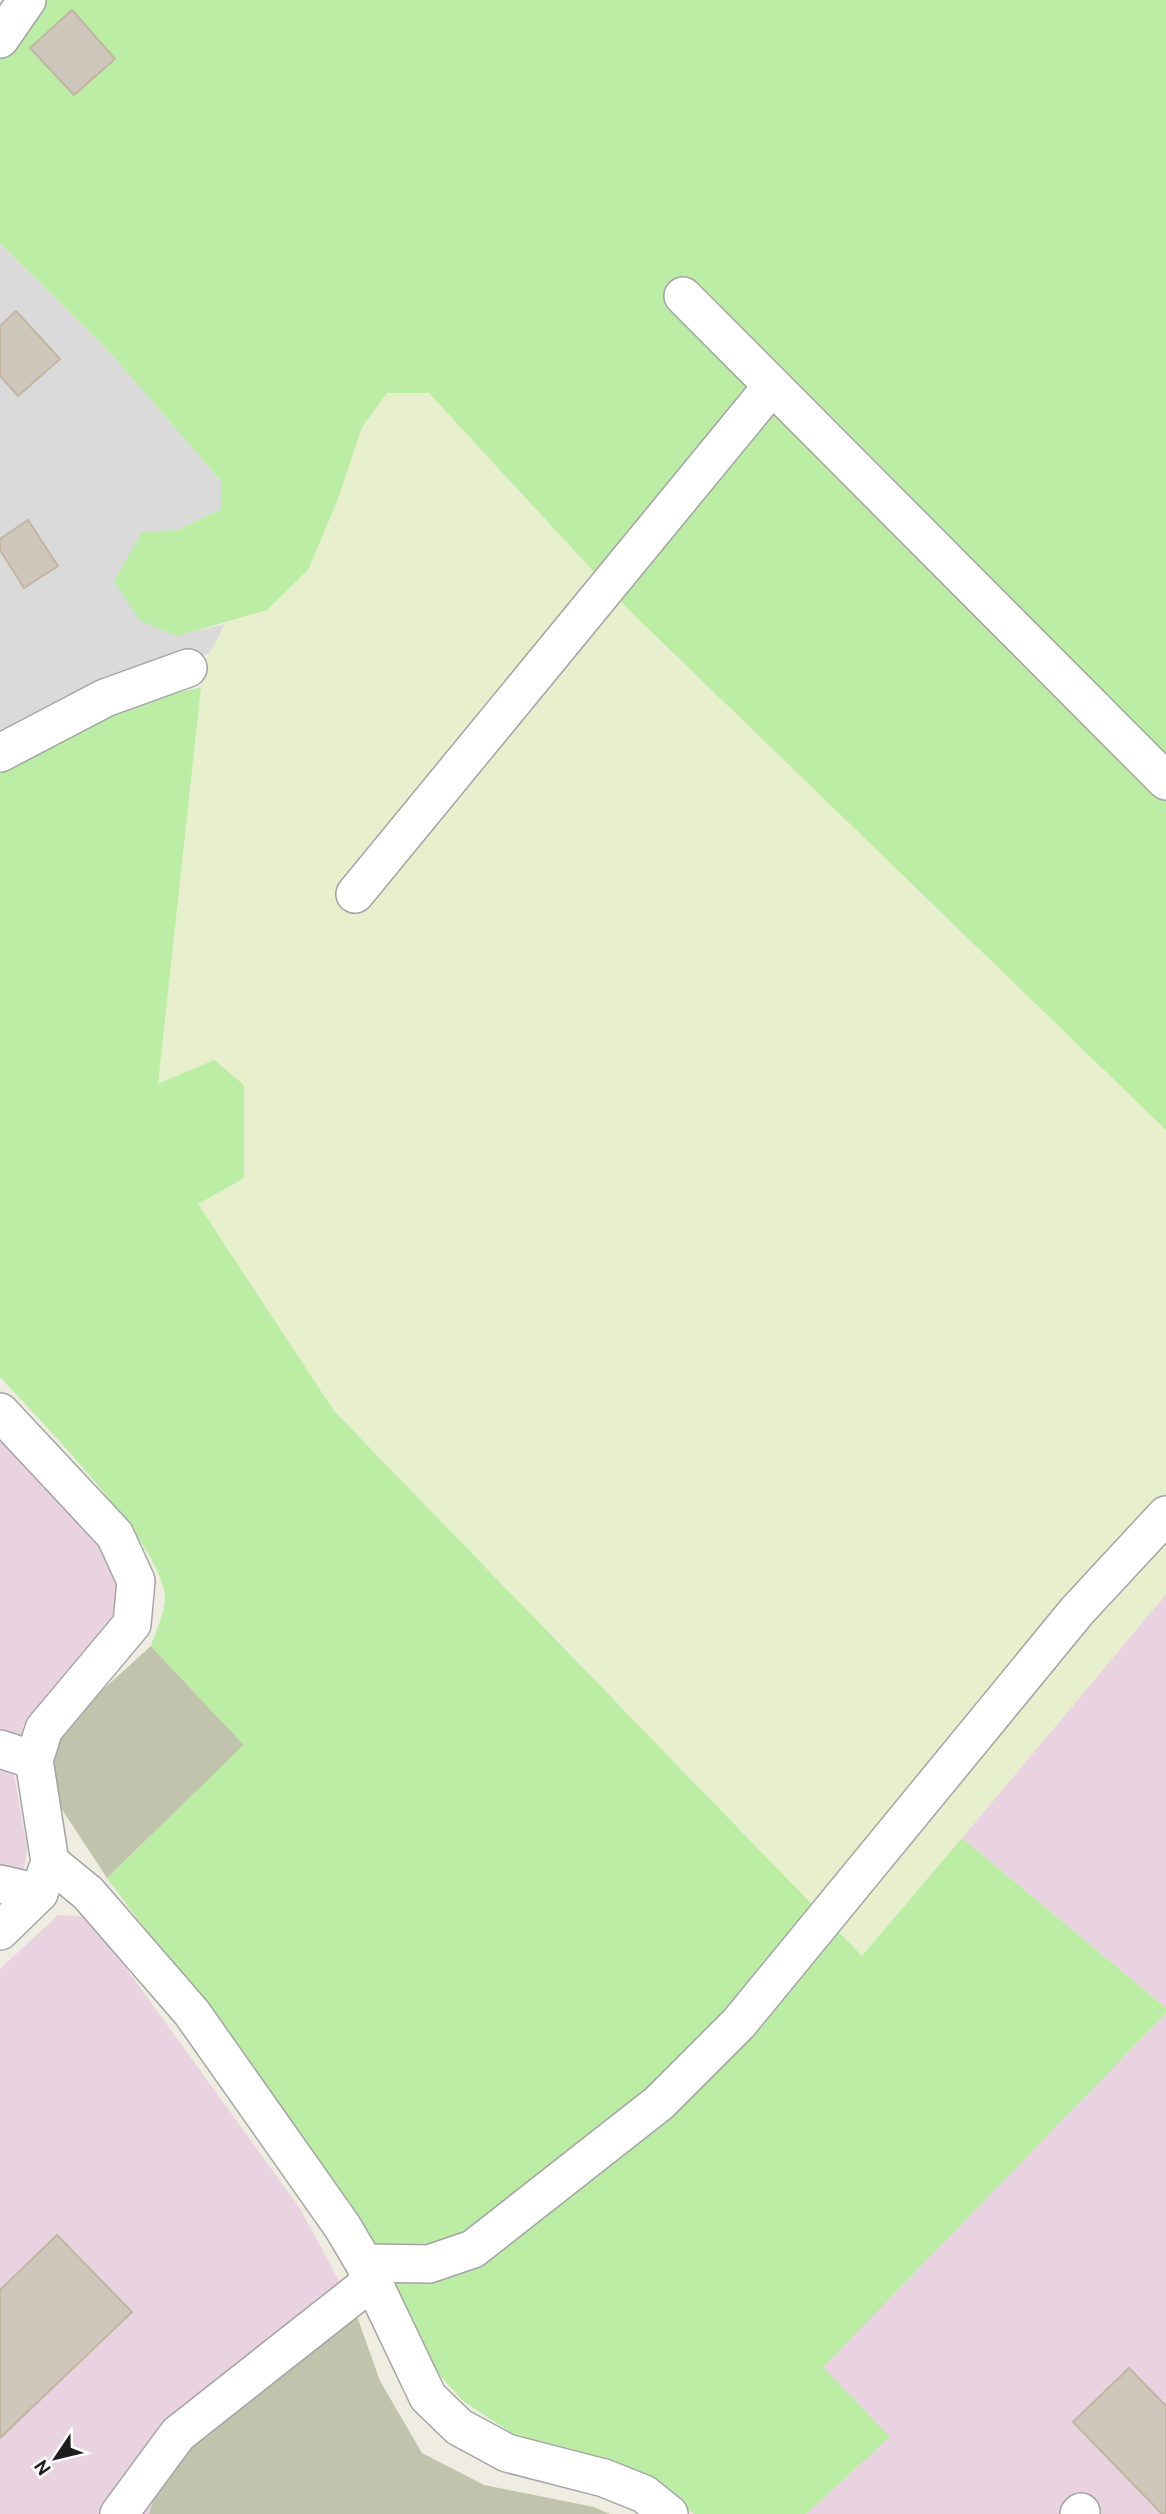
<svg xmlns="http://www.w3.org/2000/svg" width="1166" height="2514" viewBox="0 0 1166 2514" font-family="Cabin,sans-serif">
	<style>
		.residential { fill: #dbdada }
		.industrial { fill: #e9d3e1 }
		.construction { fill: #c0c4ad }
		.farmland { fill: #e7efcc }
		.grass { fill: #bbeda4 }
		.building { fill: #cfc7bb; stroke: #c2b6a3; stroke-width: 2 }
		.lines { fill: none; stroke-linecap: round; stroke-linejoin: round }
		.minor-casing { stroke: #a4a4a4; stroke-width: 40 }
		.minor { stroke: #fff; stroke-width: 37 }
	</style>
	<rect width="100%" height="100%" fill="#efede2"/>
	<path class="residential" d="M0 243 107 349 221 481V509L178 530 142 532 139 620 177 635 225 624 209 654 141 665 0 739Z"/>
	<g class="industrial">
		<path d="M0 1429 56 1486 105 1554 120 1597 110 1630 23 1725 14 1774 27 1848 22 1885 0 1911Z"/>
		<path d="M1166 1594V2008L962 1838Z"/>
		<path d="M58 1915 89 1917 299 2207 354 2308 161 2471 149 2514H0V1969Z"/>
		<path d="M1166 2013V2514H806L890 2437 822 2367Z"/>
	</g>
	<g class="construction">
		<path d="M151 1646 244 1745 107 1878 61 1808 51 1764 55 1733Z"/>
		<path d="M354 2308 380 2381 422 2453 484 2485 594 2507 610 2514H149L161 2471Z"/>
	</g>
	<path class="farmland" d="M387 393H429L629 610 1166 1130V1594L863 1956 334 1411 198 1204 157 1085 203 667 225 624 267 610 308 570 338 499 362 427Z"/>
	<g class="grass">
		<path d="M43 0H1166V1130L629 610 429 393H387L362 427 338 499 308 570 267 610 177 636 139 620 114 581 142 532 178 530 221 509V481L107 349 0 243V58L29 30Z"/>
		<path d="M201 687 158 1084 214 1060 244 1085V1178L198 1204 334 1411 862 1956 962 1838 1166 2008V2013L823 2367 890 2437 806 2514H694L659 2486 601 2462 515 2435 463 2401 433 2368 311 2152 107 1878 244 1745 151 1646C155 1632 165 1613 165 1599 165 1546 38 1419 0 1377V774L116 708Z"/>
	</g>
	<g class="building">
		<path d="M72 10 115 59 74 95 30 48Z"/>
		<path d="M16 311 60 359 18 396 0 376V326Z"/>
		<path d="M28 520 58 566 24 588 0 550V539Z"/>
		<path d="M57 2235 132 2312 0 2438V2290Z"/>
		<path d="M1129 2368 1166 2406V2514H1162L1073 2422Z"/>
	</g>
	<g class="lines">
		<defs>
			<g id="minor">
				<path d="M0 39 27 0"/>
				<path d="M683 296 1166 781"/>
				<path d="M0 753 105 698 188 668"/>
				<path d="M355 894 772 386"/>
				<path d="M0 1412 115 1535 136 1581 132 1624 44 1729 34 1760 50 1862 39 1893 0 1931"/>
				<path d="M0 1749 34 1760"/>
				<path d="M50 1862 88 1893 192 2013 342 2226 364 2263 428 2397 459 2427 507 2453 604 2478 644 2494 669 2514"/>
				<path d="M0 1884 39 1893"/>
				<path d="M364 2263 429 2264 473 2249 659 2103 739 2023 1077 1611 1166 1515"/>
				<path d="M119 2514 178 2434 372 2281"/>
				<path d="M1079 2514 1081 2512"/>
			</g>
		</defs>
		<use href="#minor" class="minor-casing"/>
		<use href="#minor" class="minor"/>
	</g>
	<g transform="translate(56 2458) rotate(235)" stroke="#ffffff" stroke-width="5" paint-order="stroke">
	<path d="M0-5L12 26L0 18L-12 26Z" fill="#1d1d1d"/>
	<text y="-10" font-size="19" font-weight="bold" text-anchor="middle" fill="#1d1d1d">N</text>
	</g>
</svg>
